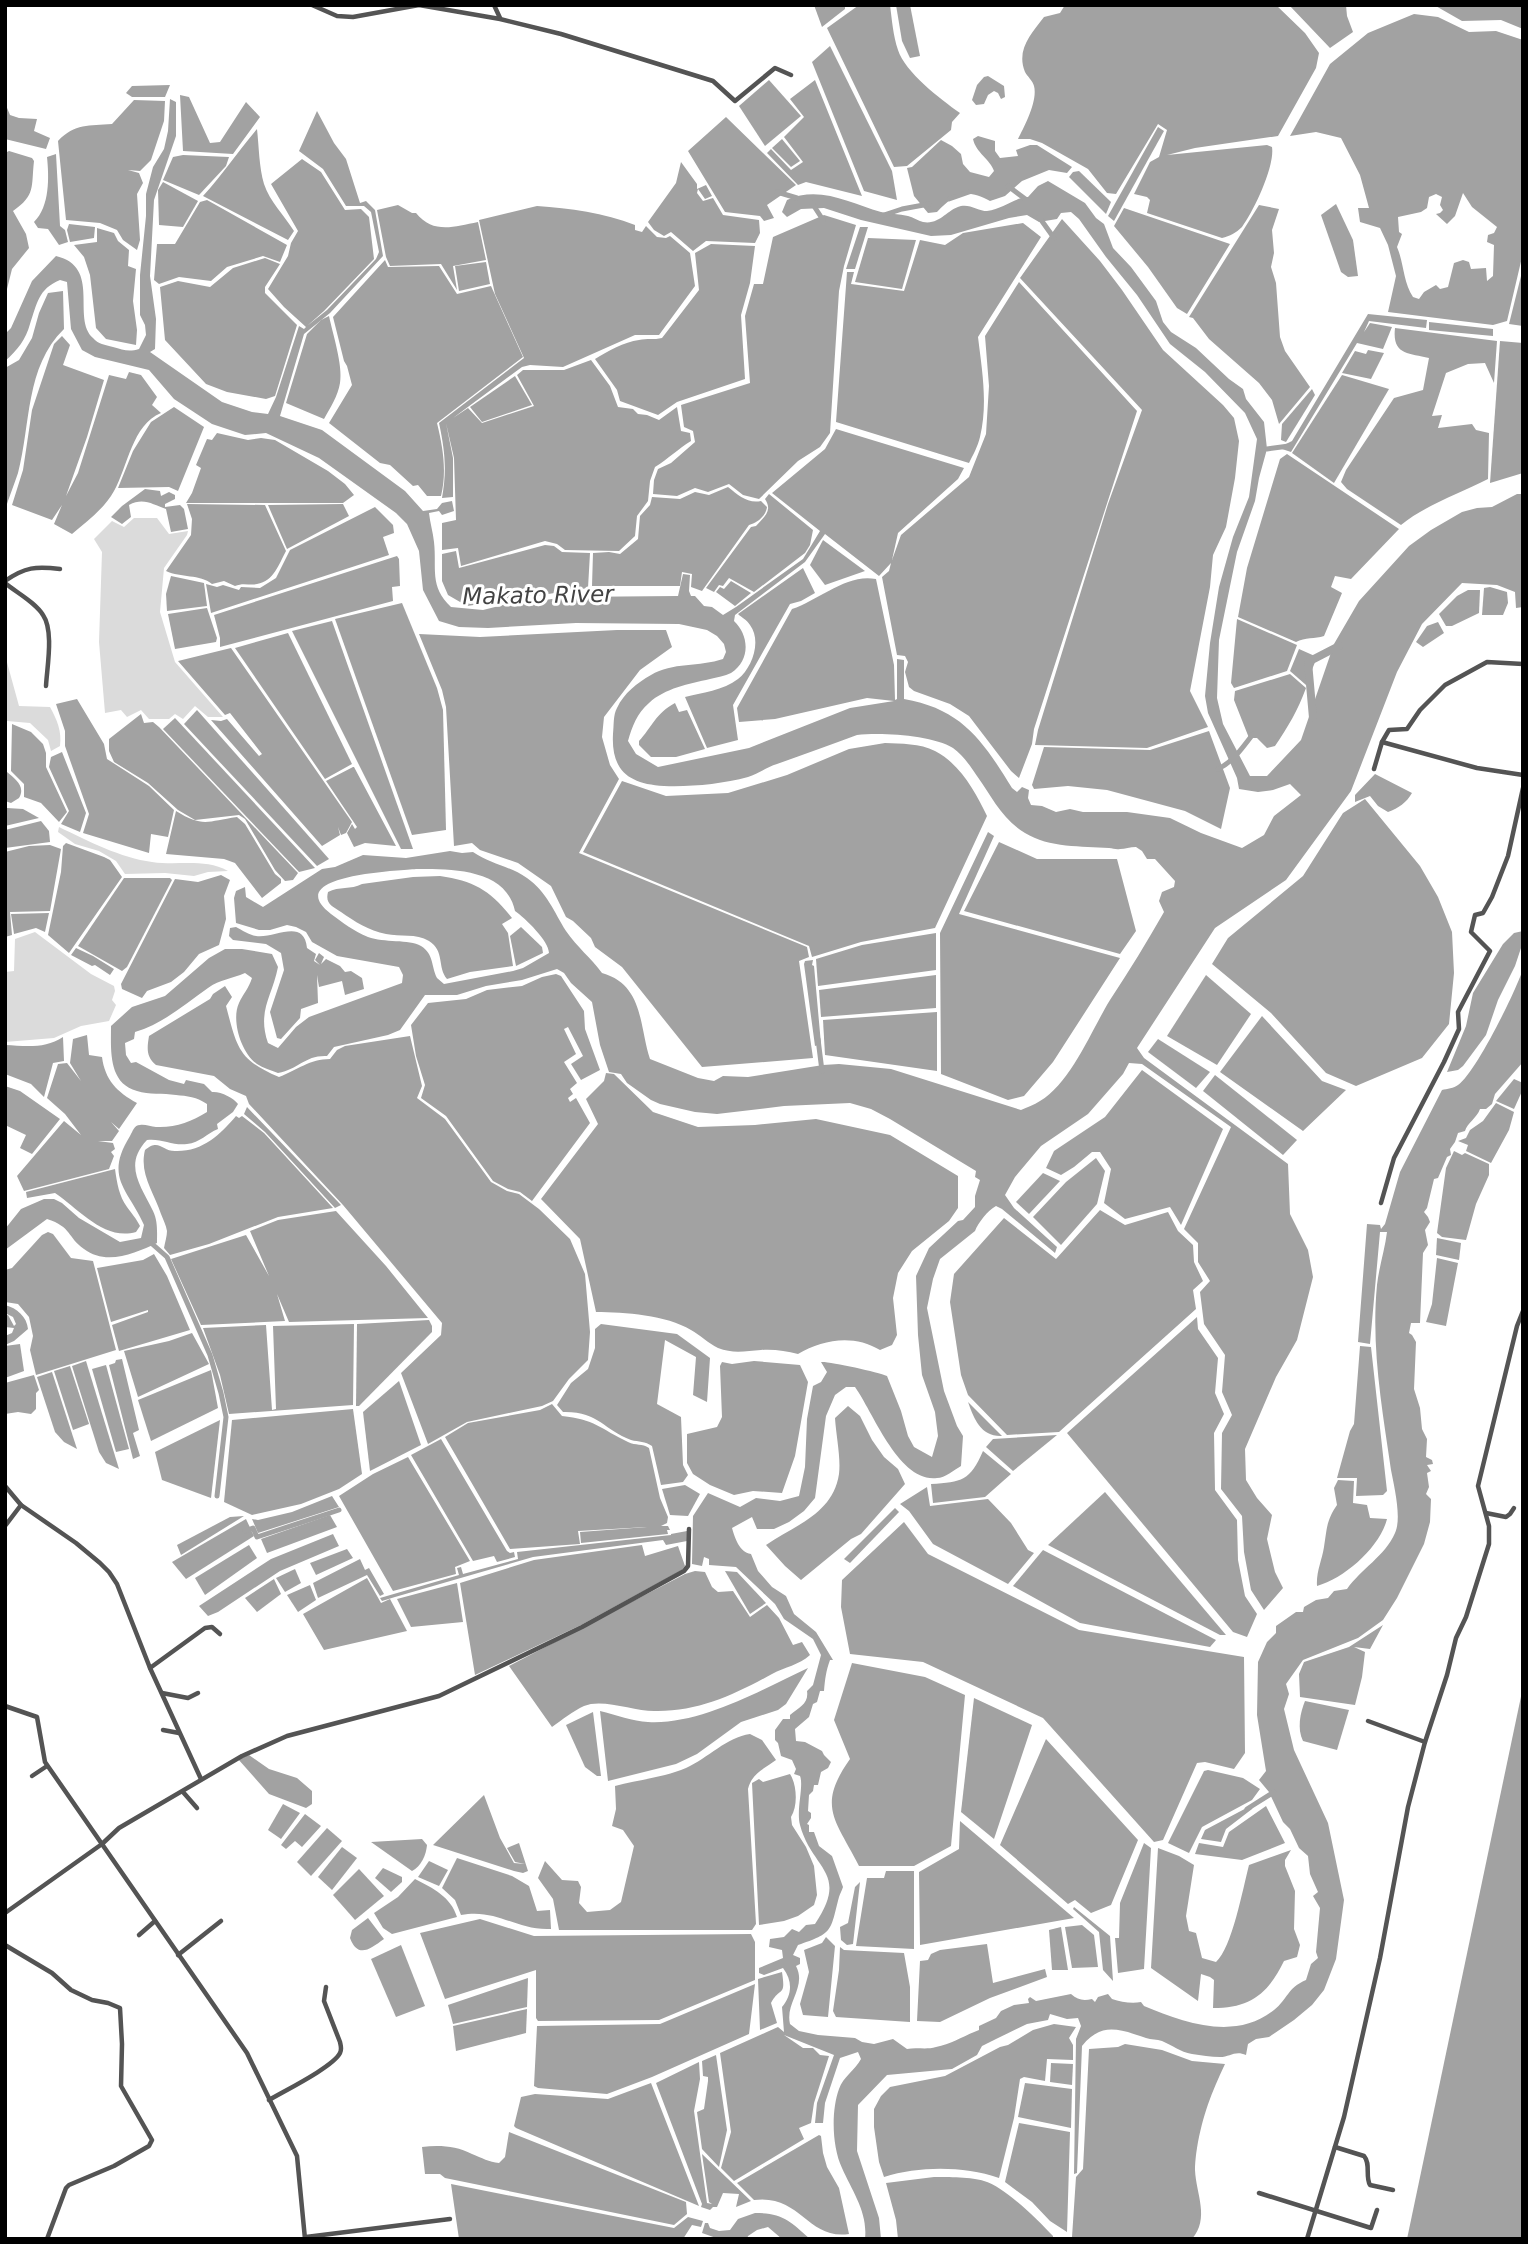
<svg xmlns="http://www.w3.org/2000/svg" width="1528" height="2244" viewBox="0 0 1528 2244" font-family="'DejaVu Sans',sans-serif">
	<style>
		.green { fill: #dbdbdb }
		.water { fill: #a2a2a2; fill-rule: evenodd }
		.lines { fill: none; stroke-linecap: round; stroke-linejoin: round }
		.canal { stroke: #a2a2a2; stroke-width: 5 }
		.river { stroke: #a2a2a2; stroke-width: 8 }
		.minor { stroke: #545454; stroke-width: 4.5 }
		.labels { text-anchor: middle; stroke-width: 6; stroke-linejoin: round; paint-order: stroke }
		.water-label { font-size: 23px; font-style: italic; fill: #434343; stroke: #fff }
	</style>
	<rect width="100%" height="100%" fill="#fff"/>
	<g class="green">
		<path d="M134 518H157L169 534 188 531 187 535 164 568 160 612 175 662 223 717H208L195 706 183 719 175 714 169 719H149L141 710 127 717 121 710 105 713 99 642 102 552 94 539 112 521 124 527Z"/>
		<path d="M5 655 19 706 50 707C57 720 62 731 60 746L51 751 48 740 30 723 7 721 5 730Z"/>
		<path d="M59 827C88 841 121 858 152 862 178 866 204 858 228 871L208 872 194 876 165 873 125 874 116 861 99 851 75 844 58 832Z"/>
		<path d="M35 932 91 974 114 986 115 991 112 1000 116 1005 109 1021 81 1026 54 1038 5 1042V972L14 971 15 939Z"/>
	</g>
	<g class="water">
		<path d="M814 5H845V9L822 27Z"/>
		<path d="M859 5H890C892 20 893 35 898 50 905 72 940 99 960 113L952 122 951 130 907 166 894 167 827 28Z"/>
		<path d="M896 5H910L920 56 910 58 902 41Z"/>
		<path d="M1065 5H1276L1305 33 1319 53 1316 68 1278 136 1195 148 1167 155 1267 145 1272 147C1275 166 1254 211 1242 227 1236 233 1230 236 1222 238L1147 213 1150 200 1147 197 1134 194 1150 162 1159 157 1167 130 1158 124 1116 194 1107 193 1088 169 1042 143 1030 139H1018C1024 127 1038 101 1034 86 1033 81 1027 76 1025 72 1016 50 1031 34 1044 17L1060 13Z"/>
		<path d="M1289 5H1346L1347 16 1353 32 1330 48Z"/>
		<path d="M1434 5H1523V29L1501 20 1462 21Z"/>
		<path d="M1414 14 1438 17 1469 32 1496 31 1523 40V253L1507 321 1493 325 1388 312 1396 276 1388 245 1380 228 1360 222 1358 208H1369L1360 175 1341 138 1316 132 1290 136 1330 64 1368 33ZM1463 193 1472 207 1497 227 1494 233 1488 235 1487 242 1494 245 1493 276 1487 281 1486 268 1471 269 1469 262 1463 260 1454 263 1448 287 1440 289 1436 285 1424 292 1419 299 1413 297C1403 282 1404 263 1397 247L1402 234 1399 232 1398 217 1421 212 1427 208 1429 197 1436 194 1442 197 1440 205 1443 210 1440 213 1436 214 1447 224 1455 216Z"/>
		<path d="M830 46 892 171 897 200 864 191 812 62Z"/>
		<path d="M988 76 1004 86 1005 97 1001 99 998 93 994 91 988 95 984 104 976 105 972 100 977 85 984 77Z"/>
		<path d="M769 80 801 116 765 146 739 106Z"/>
		<path d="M815 80 862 196 806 182 798 185 767 153 771 149 791 170 803 162 784 137 804 117 790 99Z"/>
		<path d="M170 85 165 97H132L126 93 132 86Z"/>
		<path d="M180 95 189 97 210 143 220 142 246 102 260 117 233 154 183 151Z"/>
		<path d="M170 99 176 102V136L154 200 150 276 156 319 155 349 150 352 222 402 252 412 268 414 276 397 299 326 304 329 306 327 284 307 268 289 288 256 291 243 298 231 271 184 302 159 321 172 345 210 361 209 369 217 374 259 324 311 307 326 327 310 376 259 379 252 371 212 364 206H346L323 169 299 151 317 111 334 143 346 159 360 203 366 201 375 210 383 256 330 313 304 334 280 416 322 430 405 491 423 511 437 509 442 503 452 501 454 511 442 515 439 511 429 513C430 523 433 532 434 542 437 569 429 586 451 607L483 610 511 603H524L566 597 678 596 683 574 690 575 689 591 691 596H695L704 606 712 607 723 615 736 607 803 559 820 531 772 493 825 449 836 429 964 468 958 479 898 533 892 560 901 535 969 477 986 434 989 386 985 336 1019 282 1137 411 1034 729 1032 744 1019 778 1011 771 969 716 950 704 914 691 909 687 905 672 908 662 905 656 897 655 882 577 889 571 891 563 879 576 825 534 805 562 735 615 734 621C749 635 751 660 731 673 725 676 717 677 710 679 689 684 665 688 649 703 637 713 632 727 628 741L636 754 658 767 749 748 850 708 894 701 867 698 775 719 739 722 737 708 792 609C819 600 847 573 876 579L894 665 895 700 897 699V659L904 660V699C962 709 983 741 1012 788L1017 792 1022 787 1029 790 1028 798 1031 805 1042 806 1056 812 1070 809 1083 812H1127L1170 818 1201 833 1242 848 1264 835 1274 816 1301 795 1290 784 1273 790 1258 792 1239 789 1237 778 1208 713 1205 696 1210 643 1219 587 1233 537 1249 497 1257 439 1245 413 1205 372 1170 344 1137 295 1106 257 1079 219 1071 212 1061 213 1057 219 1039 222 1027 215 1009 218 951 235 931 236 861 220 824 208 801 209 787 217 782 212 787 200C819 185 850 203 881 212 890 214 899 214 908 216 913 217 918 221 923 222 940 225 946 210 961 206 970 204 979 211 987 211 1003 209 1013 198 1028 197L1038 186 1048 181 1085 203 1096 218 1104 224 1113 248 1131 267 1156 301 1163 322 1171 332 1196 348 1229 379 1243 389 1246 399 1264 422 1267 449 1259 478 1255 501 1237 552 1219 640 1217 698 1223 724 1250 776H1267L1301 740 1334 644 1359 601 1409 546 1431 530 1462 512 1477 508 1492 507 1517 494H1523V607L1516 608 1515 592 1497 585 1462 583 1422 624 1397 672 1351 791 1286 880 1215 928 1137 1048 1144 1058 1288 1164 1290 1214 1308 1250 1313 1277 1297 1340 1276 1377 1245 1449 1246 1480 1257 1498 1272 1515 1267 1539 1275 1572 1283 1588 1264 1610 1251 1590 1244 1552 1242 1516 1221 1489 1222 1433 1232 1415 1222 1392 1225 1355 1204 1324 1200 1292 1210 1281 1198 1262V1243L1184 1229 1231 1127 1142 1064 1129 1063 1123 1074 1088 1114 1041 1146 1015 1177 1005 1195 1014 1208 1057 1247 1055 1253 1002 1209 996 1206C988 1210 978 1223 975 1231L940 1259 933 1279 927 1308 944 1391 957 1426 963 1436 961 1466C954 1470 945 1478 937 1478 899 1483 873 1412 855 1387H846L835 1395 826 1416 815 1498 804 1511 789 1522 774 1529H757L752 1517 732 1528C735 1538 739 1552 751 1554L758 1571 772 1587 786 1596 794 1614 816 1632 833 1660H830C826 1671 825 1679 824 1691H820L817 1702 813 1704 809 1717 795 1729 796 1741 805 1742 822 1751 824 1755 831 1762 828 1768 821 1772 818 1785H814L813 1791 809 1795 808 1811 811 1813V1818L807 1824 809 1825V1832H814L819 1846 832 1856 843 1887C842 1890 840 1894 839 1897 830 1931 834 1933 798 1945L793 1955 800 1958V1964L796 1966C807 1987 785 2003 790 2024L799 2031 818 2035 855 2038 862 2042 874 2044 893 2039 907 2049C917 2047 926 2050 936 2047 952 2044 965 2035 979 2030V2026L996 2018 1001 2011 1014 2005 1029 2003 1028 1999 1030 1997 1036 2001 1071 1994C1078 2000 1083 2001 1092 1999L1095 2002 1098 1997 1108 1994 1112 1999C1121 2002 1132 2004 1141 2002L1144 2006C1184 2023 1236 2041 1274 2010 1288 1999 1287 1988 1306 1980L1311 1964 1318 1958 1316 1952 1320 1908 1313 1896 1318 1892 1310 1874 1308 1856 1299 1848 1290 1829 1283 1822 1269 1792 1259 1780 1266 1771 1257 1715 1258 1662 1267 1642 1276 1633V1626L1296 1612H1303L1304 1607 1316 1600 1328 1598 1334 1591 1347 1589C1361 1569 1385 1556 1395 1533 1402 1518 1394 1486 1391 1470 1382 1408 1371 1347 1377 1285 1379 1267 1385 1249 1387 1232H1380L1370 1344 1358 1342 1367 1224 1380 1225 1381 1229 1385 1224 1400 1172 1442 1090C1447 1089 1454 1088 1458 1085 1475 1074 1516 991 1523 969V1062L1495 1094 1492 1104 1486 1109H1480C1477 1118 1467 1123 1465 1131L1458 1133 1455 1142 1450 1149 1451 1155 1447 1157 1438 1178 1434 1179 1427 1208 1424 1212 1428 1217 1430 1222 1425 1230 1428 1245 1423 1253 1420 1323H1411L1409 1333 1412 1335 1416 1342 1414 1389 1420 1408 1422 1429 1427 1439 1426 1457 1432 1460 1433 1464 1427 1465 1431 1471 1427 1473 1429 1487 1426 1494 1431 1499 1430 1522 1424 1544 1397 1598 1383 1620 1358 1638 1303 1660 1286 1684 1289 1694 1284 1709 1294 1750 1328 1823 1344 1900 1336 1959 1324 1990 1312 2005 1294 2020 1269 2037 1256 2039 1248 2044 1246 2055C1235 2050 1230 2057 1220 2057 1211 2057 1201 2055 1192 2054 1180 2052 1172 2045 1162 2041 1157 2039 1151 2040 1146 2038 1119 2029 1101 2022 1082 2046L1077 2173 1074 2174 1076 2039 1081 2026 1078 2018 1067 2019 1050 2014 1048 2020 1027 2024 996 2039 982 2046 977 2055 952 2069 887 2075 858 2105 857 2151 879 2218 881 2239H865C868 2212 852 2191 842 2168 832 2147 831 2111 839 2089 843 2077 855 2070 861 2059L858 2052 840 2058 825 2103 823 2123H815L817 2103 834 2055 784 2035 803 2048H813L820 2055 829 2056 814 2103 811 2123 799 2128 804 2139 734 2181 721 2168 731 2132 720 2053 778 2027 784 2032 782 2007C792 1995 793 1981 783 1968L764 1975 759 1973V1968L783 1958 782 1950 769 1947 770 1939 784 1937 792 1929 799 1932 806 1925 815 1924C850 1872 812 1870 800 1825 796 1810 804 1786 800 1776L794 1774 796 1769 792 1760 781 1756 778 1743 775 1740V1730L783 1719H790V1715C799 1707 809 1704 807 1691L813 1685 821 1655 813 1639 784 1619 775 1604 736 1567 709 1565V1559L704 1557 702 1566 692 1564 693 1516 708 1493 740 1507 756 1498 780 1501 799 1496 805 1467 807 1419 813 1386 821 1382 827 1372 821 1362C828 1361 878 1372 887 1376L901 1411 908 1436 914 1447 932 1457 938 1436 935 1412 922 1375 918 1335 916 1276 929 1248 958 1221 963 1220 975 1207V1196L980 1180 975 1177 976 1171 890 1119 871 1109 850 1103 784 1106 717 1114 695 1112 660 1104 651 1100 627 1083 621 1074 609 1072 600 1045 592 1002 571 983 564 973 557 969 522 980 486 986 457 995H425L400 1030 388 1035 334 1047 327 1056C305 1055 299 1069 278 1073 271 1070 263 1068 257 1064 241 1053 231 1020 239 1003 243 994 249 988 252 978L245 973C232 979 220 979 208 988 185 1004 163 1024 135 1032L134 1039 125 1043 126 1055 131 1063 136 1062 169 1080 184 1084 186 1080 204 1084 212 1092C220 1091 234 1098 238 1104L233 1112 217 1124 218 1129C207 1133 200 1143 187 1144 173 1146 161 1138 147 1140 123 1165 141 1186 153 1211 158 1221 157 1232 157 1243 136 1253 106 1266 84 1249 67 1237 72 1227 47 1219L5 1250V1229L21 1209 44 1199H54L62 1203 79 1218 120 1242 141 1238 144 1225C128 1189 104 1178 130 1136 133 1131 134 1125 140 1125 145 1124 151 1127 156 1127 175 1128 191 1122 207 1112V1104C197 1097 187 1096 176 1095 163 1093 149 1095 137 1091 108 1083 111 1050 111 1026L132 1007 165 996 209 958 225 949H242L272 954 278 967C272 997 257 1011 268 1043L278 1048 296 1027 309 1017 402 983 403 975 399 967 337 956 312 942 306 932 296 927 287 925 270 930H259L236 923 234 898 236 891 245 887 246 897 263 907 322 869 335 867 363 855 406 858 450 851 462 853 473 852C490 864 510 866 527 878 547 892 554 912 566 931 577 947 591 958 602 973 644 985 639 1026 650 1059L698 1078 714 1081 723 1076 748 1077 823 1065 839 1064 891 1069 1021 1110C1027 1107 1034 1105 1040 1101 1071 1083 1092 1029 1110 1000 1129 971 1147 942 1164 912L1159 901 1162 892 1174 887 1175 881 1155 859H1147L1142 851 1136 847C1130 847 1125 849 1120 849 1116 850 1113 848 1109 848 1082 846 1049 848 1025 833 1002 819 992 797 977 776 971 767 962 754 953 748 933 735 880 732 857 735 831 745 804 754 777 764 767 767 758 774 748 777 722 784 691 787 664 786 628 784 611 770 613 734 614 725 613 715 617 708 624 693 637 683 651 675 672 662 700 667 723 659L726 652 724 644 717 636 707 630 679 624 576 623 488 628 459 627 439 621 423 590 419 551 407 524 396 513 319 458 266 433 245 435 212 424 174 399 149 370 95 357 82 350 71 329 67 282 60 280C38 289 37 304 30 324 26 339 17 351 5 361V334L11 328 32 281 56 256C102 267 71 318 93 338 98 344 105 345 113 347 123 350 129 352 139 349L146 335 145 325 140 315V275L146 216V194L153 167 164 149 168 131ZM416 869C450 869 506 868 515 911 525 918 549 941 549 953L523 968 513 971 444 984 437 978C431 966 434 954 421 946 409 939 384 943 368 937 354 931 343 923 331 914 280 875 396 871 416 869Z"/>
		<path d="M134 100 165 101 164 121 151 160 140 171 128 170 139 173 143 183 137 194 140 240 137 250 123 240 117 230 100 223 66 220 58 141C75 123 89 126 112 124Z"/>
		<path d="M5 103 10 115 19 118 37 119 34 131 50 138 46 149 5 139Z"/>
		<path d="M726 117 796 185 767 205 774 218 764 221 760 216 725 212 688 151Z"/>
		<path d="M1158 127 1164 131 1114 221 1108 216Z"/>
		<path d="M257 129C259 147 259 167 264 184 270 202 284 215 294 231L288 240 203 196C223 174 238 151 257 129Z"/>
		<path d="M978 136 995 141V151L1000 158 1018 156 1016 150 1030 145H1037L1072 167 1067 173 1049 170 1022 181 1005 196 990 201C966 188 955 193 937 212L928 213 914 196 907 168 912 167 941 140 952 146 961 154 963 164 970 172 989 177 994 171C990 159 976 153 973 139Z"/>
		<path d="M782 139 800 161 791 167 772 148Z"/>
		<path d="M9 151 32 158 34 161C31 187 36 195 13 211L26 234 29 248 12 269 5 297V153Z"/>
		<path d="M56 154 60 226 65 230 68 242 59 245 48 229 38 228 34 222C50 206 49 177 47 157Z"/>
		<path d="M183 155 229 157 226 166 199 195 163 180 173 157Z"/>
		<path d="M681 162 697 184V189L706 185 712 196 705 199 698 189 697 193 703 201 713 198 723 215 759 220 760 233 755 243 706 241 693 251 671 232 664 236 654 230 648 222 676 183Z"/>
		<path d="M1079 171 1111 202 1106 214 1069 177 1073 172Z"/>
		<path d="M163 182 198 201 183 227 159 225 158 190Z"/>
		<path d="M207 200 287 245 280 262 263 256 227 267 211 281 179 277 159 284 154 280 157 244H175L200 202Z"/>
		<path d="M1336 204 1353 240 1358 276 1348 277 1341 272 1321 215Z"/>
		<path d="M398 205 412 213H416C433 234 453 227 478 222L486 260 453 266 457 290 441 264 390 266 386 257 377 210Z"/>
		<path d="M1259 205 1279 209 1272 230 1274 253 1271 267 1276 283 1280 337 1285 351 1310 387 1279 424 1272 400 1259 383 1209 339 1193 318 1189 317Z"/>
		<path d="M537 206C570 208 604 213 635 225V230L642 232 646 226 657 237 666 238 670 236 690 253 695 286 659 335H635L563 367 530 365 522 367 453 418 468 408 482 423 534 406 517 375 523 370H564L591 360 610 386 618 407 633 409 638 414 647 415 659 420 677 407 681 431 690 433 691 441C678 449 668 459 655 467L650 481 648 501 637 516 635 536 619 551 565 550 557 544 545 541 461 566 458 548 442 550V523L456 520 454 458 446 423 453 458V497L442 498C447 470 445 451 439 423L524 358 495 294 479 220Z"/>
		<path d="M1124 208 1230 244 1187 314 1177 308 1148 267 1114 226Z"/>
		<path d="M824 215 856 225 844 266 839 291 830 433 820 447 798 461 759 499 743 495 729 484 708 492 695 488 677 496 653 494 654 480 658 469 671 463 695 442 693 431 684 427 681 405 750 383 745 316 754 284H763L773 237Z"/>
		<path d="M1062 219 1100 261 1122 290 1163 350 1223 405 1234 418 1239 441 1235 478 1226 527 1213 555 1210 587 1190 691 1208 727 1147 748 1035 745 1038 730 1108 504 1142 410 1020 278Z"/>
		<path d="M1023 223 1041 237 978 337C982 370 988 404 980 437 978 446 973 455 969 463L836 422 847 272H854L851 284 904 291 920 240 945 245 963 233Z"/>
		<path d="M69 224 95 227 94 238 70 242 67 230Z"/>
		<path d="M860 227H868L855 269H846Z"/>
		<path d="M97 228 114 233 118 241 129 250 128 266 136 269 133 301 137 330 136 345 106 339 96 328 90 275 84 257 74 245 97 242Z"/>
		<path d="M868 238 916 240 902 289 855 282Z"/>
		<path d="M711 244 755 246 750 283 741 315 745 379 677 402 658 415 620 401 617 390 595 359C608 351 624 342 639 340 647 338 654 340 662 338L699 290 695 253Z"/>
		<path d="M265 258 280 264 265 287V293L297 325 275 396 266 399 227 392 206 384 165 340 160 287 178 281 210 287 233 268Z"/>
		<path d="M385 260 388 267 439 266 457 294 491 286 523 357 437 423C443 448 447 471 441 496H427L418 485 413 486 390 465 380 463 329 423 352 385 347 366 344 361 333 317Z"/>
		<path d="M486 262 490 284 459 291 455 266Z"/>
		<path d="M1523 268V326L1509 324Z"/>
		<path d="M63 291 64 329C25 367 31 424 18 473 14 485 9 497 5 510V368L19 360 32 338 39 313 48 293Z"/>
		<path d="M1368 314 1427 320 1426 328 1369 321 1364 332 1370 323 1392 327 1383 349 1357 343 1291 452 1282 449 1284 445 1292 441Z"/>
		<path d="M329 316C333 335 343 365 340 383 338 396 330 408 324 419L286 403 307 334 321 320Z"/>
		<path d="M1429 322 1493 329V336L1429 330Z"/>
		<path d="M1395 328 1497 341 1494 383 1485 363 1468 364 1446 373 1432 416 1442 415 1438 428 1472 424 1476 430 1489 433 1488 479C1460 493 1424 506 1401 525L1347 489 1341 482 1346 470 1394 398 1423 390 1429 358C1408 353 1392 355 1395 328Z"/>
		<path d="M62 336 70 345 63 365 104 380 87 437 66 496 78 473 109 375 126 379 129 372 141 375 157 397 152 405 161 413C132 425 128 466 114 491 104 509 87 521 72 534L54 524 62 505 52 520 12 505 23 470 32 410 54 344Z"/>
		<path d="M1500 341 1523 343V473L1490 483Z"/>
		<path d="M1368 350 1384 353 1371 379 1342 373 1355 351 1366 354Z"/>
		<path d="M1342 375 1389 389 1334 483 1292 453Z"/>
		<path d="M515 376 532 405 482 422 470 407Z"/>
		<path d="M1312 389 1315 395 1286 442 1281 440 1282 424Z"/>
		<path d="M174 407 204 427 178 491 169 487 118 488 133 451 151 422Z"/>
		<path d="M217 433 248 440 261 438 275 440 328 471 345 484 354 495 343 503H186L192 493 201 468 196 465 207 439 212 440Z"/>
		<path d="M1287 454 1399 529 1351 579 1335 576 1331 587 1342 593 1324 636C1315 639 1305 637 1296 642L1238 617 1247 568 1280 459Z"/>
		<path d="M728 487C738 495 748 504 761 501L767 507C766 516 757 523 749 525L702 591 691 587 692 574 682 572 680 586H592L593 553 609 552 620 554 638 539 640 516 650 505 652 497 680 499 695 492 709 495Z"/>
		<path d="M145 489 160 491 161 496 169 492 175 495V499L165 504V507L180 505 184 509 188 529 171 532 166 509C153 505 144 497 129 505L131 517 122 524 111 517 122 506Z"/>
		<path d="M769 494 813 530 810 545 805 553 754 592 729 578 723 586 719 585 714 592 706 588 751 527 756 526C764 517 773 511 765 499Z"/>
		<path d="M187 504 265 505 286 551C279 564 274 581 257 584 250 586 244 582 235 586L224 581 212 584C200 574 181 578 166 571L191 535 192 519Z"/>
		<path d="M343 504 349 516 287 549 268 505Z"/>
		<path d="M375 507 393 525 394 533 383 537 389 555 211 613 206 584 217 587 223 585 239 590 241 587 260 588 276 578 290 550Z"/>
		<path d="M823 540 865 571 825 585 810 565Z"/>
		<path d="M545 545 554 546 562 552 590 553 588 588 467 606 448 595 442 581V554L456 551 459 568Z"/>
		<path d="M397 556 399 559 400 586 392 587 393 601 220 647V638L214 615Z"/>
		<path d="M803 568 815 593 801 601 790 604 733 705 738 740 707 748 685 697C701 693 724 690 738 679 752 668 762 641 750 625 747 620 741 617 738 614Z"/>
		<path d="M171 576 204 583 207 606 167 611 166 594Z"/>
		<path d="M731 581 751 593 735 606 716 592 720 587 724 589Z"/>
		<path d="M1490 587 1507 592 1508 603 1503 615H1482L1484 588Z"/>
		<path d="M1468 590H1480L1479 613 1452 626H1446L1439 614 1457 596Z"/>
		<path d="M402 603 437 688 443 710 446 830 412 835 335 619Z"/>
		<path d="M207 608 217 638 216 642 175 649 168 614Z"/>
		<path d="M1237 619 1297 645 1287 671 1234 688 1231 683Z"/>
		<path d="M332 621 413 849H401L292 631Z"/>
		<path d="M1438 622 1444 633 1423 647 1416 642 1427 626Z"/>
		<path d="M617 630H666L672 647 640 670 604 717 602 737 610 765 619 779 579 853 807 947 809 957 799 961 813 1058 702 1067 622 967 595 947 591 938 573 921 566 917 551 886 518 863 480 850 472 843 454 846 446 707 442 690 419 634 480 637Z"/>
		<path d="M288 633 352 764 325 779 235 648Z"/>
		<path d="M231 648 352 822 346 833 341 835 338 827 340 835 322 846 211 720 221 721 227 719 259 756 262 754 230 713 225 715 178 661Z"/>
		<path d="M1299 649 1317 657 1306 685 1290 671Z"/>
		<path d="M1290 674 1306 688C1298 710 1288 727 1275 746L1267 748 1257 738H1249L1234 700 1235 691Z"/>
		<path d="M77 699 104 744 107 759 149 786 174 810 168 837 151 834 149 853 83 833 89 814 65 746V731L56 704Z"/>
		<path d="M675 703 679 712 687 710 705 749 676 757H651L639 745V741C652 727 656 713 675 703Z"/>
		<path d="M197 710 329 859 317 866 184 724Z"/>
		<path d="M141 714 144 723 153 722 159 727 298 873 293 880 285 881 275 870 245 819 239 815 195 820 178 810 148 783 114 762 109 751V739Z"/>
		<path d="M175 718 315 868 299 872 163 729Z"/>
		<path d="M12 724 31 732 43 744 46 753V767L67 812 59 822 41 803 24 797V784L11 771Z"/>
		<path d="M1209 731 1230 788 1221 829 1185 811 1107 790 1068 786 1034 789 1032 785 1044 747 1150 750Z"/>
		<path d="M5 743 7 772C15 779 26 786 19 798L11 803 5 801Z"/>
		<path d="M885 743C901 744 920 743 935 751 960 764 975 791 987 816L935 928 861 942 812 957 809 946 583 852 622 781 666 796 728 793 787 775 849 749Z"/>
		<path d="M62 752 86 813 80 832 61 824 69 811 49 767 51 757Z"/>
		<path d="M353 767H354L396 846 365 843 354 847 347 833 352 824 355 829 357 827 326 781Z"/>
		<path d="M1375 774 1412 793C1406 803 1399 808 1388 812L1378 806 1370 796 1355 802V795Z"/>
		<path d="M1365 799 1420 866 1438 897 1452 932 1454 973 1449 1024 1422 1058 1356 1086 1326 1073 1271 1013 1212 964 1228 938 1303 876 1343 813Z"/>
		<path d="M7 808 23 809 39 818 5 826V809Z"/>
		<path d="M176 811C203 828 208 821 237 817L245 824 275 874 281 879V883L262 898 235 863 224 859 166 854Z"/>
		<path d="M41 821 49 831 50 842 5 848V830Z"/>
		<path d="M988 832 994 836 959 914 1120 958 1053 1062 1024 1096 1008 1100 941 1074 940 933Z"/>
		<path d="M999 842 1037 859H1117L1136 931 1120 954 964 911Z"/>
		<path d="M66 843 104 857 110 860 122 877 69 953 48 935 61 872 63 846Z"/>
		<path d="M50 845 61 849 50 911 10 912 12 935 5 937V852L29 846Z"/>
		<path d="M221 875 230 880 224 896 226 919 219 945 199 954 184 972 171 982 147 991 142 998 122 989 121 984 175 879 198 882Z"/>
		<path d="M440 876C474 881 490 890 512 918L502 924 508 933 513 966 470 972 447 979C437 967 445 951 429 941 416 933 400 937 386 934 369 931 354 921 341 912 332 906 325 904 328 892 339 886 351 890 362 884L413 877Z"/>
		<path d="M124 878H170L172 880 127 967 122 971 78 946Z"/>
		<path d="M49 913 45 932 36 928 14 934 11 914Z"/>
		<path d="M236 927C242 930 249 935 256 936 274 939 304 917 307 948L316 954 314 961 320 965 315 960 319 953 324 957 321 964 326 959 340 966 345 972 351 971 362 978 364 989 345 995 342 981 319 987 317 975 318 1003 301 1009 300 1018 281 1039 277 1038 270 1012 284 970 281 953 266 944 233 940 229 936 230 928Z"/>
		<path d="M521 927 542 947 543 953 516 966 510 936Z"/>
		<path d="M1523 931V942L1515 966 1498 1000 1486 1035 1463 1066 1458 1070 1447 1072 1466 1026 1473 993 1503 944 1514 933Z"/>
		<path d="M936 933V970L818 986 816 959 862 945Z"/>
		<path d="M76 948 93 956 114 969 110 975 95 965 92 966 71 955Z"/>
		<path d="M813 960 812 965 814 966 821 1044 815 1046 804 964 805 961Z"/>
		<path d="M556 974 561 976 584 1011 585 1029 600 1070 581 1080 571 1064 583 1056 568 1027 564 1029 576 1054 564 1062 577 1083 570 1089 573 1094 568 1098 570 1102 576 1098 590 1123 532 1201 520 1192 508 1189 493 1181 446 1116 421 1098 425 1085 416 1056 411 1025 428 1003 466 999 487 990 522 986 542 977Z"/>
		<path d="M936 975V1008L821 1017 819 990Z"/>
		<path d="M1206 975 1251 1014 1217 1065 1167 1036Z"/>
		<path d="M225 986 232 997 226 1006C237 1047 238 1060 279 1077 297 1070 310 1059 330 1059L337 1050 345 1046 410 1036 422 1086 417 1098 445 1119 491 1182 507 1191 519 1194 539 1209 570 1239 585 1274 590 1332 588 1360 569 1379 553 1401 542 1406 467 1422 428 1444 401 1373 441 1335 442 1323 343 1205 249 1104 246 1096 230 1089 214 1076 156 1065C146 1057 147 1048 149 1036L210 999 213 994Z"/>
		<path d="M937 1012V1071L825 1055 823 1020Z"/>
		<path d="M1262 1016 1322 1081 1346 1090 1303 1131 1220 1072Z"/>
		<path d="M87 1035 89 1055 102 1057C105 1080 117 1092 137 1103L119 1129 111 1122 119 1131 112 1141H98L113 1143 115 1149 111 1152 114 1156 109 1169 24 1191 17 1176 64 1121 81 1135 65 1114 47 1098 58 1064 67 1063 81 1081 70 1063 73 1039Z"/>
		<path d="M63 1037 64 1061 53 1063 44 1097 31 1084 5 1074V1045C26 1046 45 1049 63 1037Z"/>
		<path d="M1158 1039 1210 1072 1196 1088 1148 1052Z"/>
		<path d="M1142 1070 1223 1129 1181 1225 1170 1207 1125 1219 1104 1203 1111 1169 1100 1152H1092L1074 1167 1061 1175 1046 1168 1054 1151 1105 1117Z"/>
		<path d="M606 1073 614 1074 653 1112 698 1127 755 1125 816 1119 890 1135 958 1176V1208L949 1221 912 1251 898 1273 893 1298 897 1335 892 1345 880 1350C854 1334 823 1339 798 1354 786 1351 774 1349 761 1350 746 1351 733 1354 718 1348 708 1343 700 1335 691 1330 666 1315 625 1312 596 1312L580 1239 541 1199 598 1124 586 1099 604 1081Z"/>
		<path d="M1215 1075 1297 1140 1283 1155 1203 1091Z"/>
		<path d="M1514 1079 1523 1083V1089L1514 1109 1496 1101Z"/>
		<path d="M5 1086 20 1091 60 1119 32 1154 20 1148 26 1135 5 1125Z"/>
		<path d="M1496 1103 1514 1112 1509 1130 1491 1163 1466 1151 1468 1145 1458 1141 1466 1138 1470 1130 1483 1121Z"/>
		<path d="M247 1107 341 1205 335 1208 265 1132 244 1114Z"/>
		<path d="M236 1116 239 1118 242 1116 264 1133 333 1208 278 1217 209 1244 170 1255 164 1248C165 1242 167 1236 167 1231 166 1225 163 1219 161 1214 154 1192 139 1174 145 1150 159 1138 162 1151 175 1151 202 1152 220 1135 236 1116Z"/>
		<path d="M1454 1151 1462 1155 1465 1153 1489 1164V1175L1476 1204 1466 1240 1442 1237 1437 1233 1446 1168Z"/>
		<path d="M1096 1158 1105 1171 1097 1204 1061 1245 1033 1217 1066 1182Z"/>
		<path d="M115 1169C117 1183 119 1196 127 1207 132 1214 136 1218 140 1226L136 1232C104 1241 79 1209 55 1193L27 1198 26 1192Z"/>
		<path d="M1043 1173 1060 1181 1029 1214 1016 1202Z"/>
		<path d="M1100 1210 1125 1225 1168 1212 1178 1231 1193 1245 1194 1262 1203 1281 1193 1290 1196 1309 1059 1432 1007 1435 968 1395 961 1375 950 1302 954 1274 1004 1218 1056 1259Z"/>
		<path d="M336 1211 386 1266 428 1318 289 1322 277 1294 285 1321 201 1325 171 1259 246 1235 269 1276 250 1231 278 1220Z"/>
		<path d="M48 1232 53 1234 71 1258 93 1261 116 1350 36 1375 30 1350 33 1336 29 1317 18 1304 5 1302V1270L12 1268 42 1235Z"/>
		<path d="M1437 1238 1461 1243 1459 1260 1436 1255Z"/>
		<path d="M154 1254 167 1276 190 1330 119 1351 112 1325 148 1312V1310L111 1322 97 1268 143 1260Z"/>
		<path d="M1437 1258 1458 1263 1446 1326 1426 1322 1432 1304Z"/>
		<path d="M5 1305C17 1308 27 1317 28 1329L14 1341 5 1345V1336L12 1333 14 1328 5 1327V1316L8 1315 14 1326 16 1324 13 1317 5 1313Z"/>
		<path d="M1197 1317 1198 1329 1218 1358 1215 1393 1224 1414 1214 1433 1215 1490 1237 1520 1238 1560 1245 1596 1257 1614 1247 1637 1233 1632 1067 1433Z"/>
		<path d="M429 1320 432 1326V1332L359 1406H356L357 1324Z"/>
		<path d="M354 1324 353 1405 229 1414 220 1375 203 1328 266 1325 272 1410 276 1409 273 1326Z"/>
		<path d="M601 1324 677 1334 710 1358 707 1402 693 1395 696 1357 665 1340 657 1404 681 1417 683 1465 688 1475 683 1482 661 1485 652 1446C645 1441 639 1442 631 1440 604 1430 598 1411 563 1412L557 1405 571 1383 588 1369 595 1348V1329Z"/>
		<path d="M192 1333 209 1364 138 1397 124 1351 169 1341Z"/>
		<path d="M20 1344 24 1371 5 1378V1346Z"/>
		<path d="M1360 1346 1371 1347 1387 1491 1383 1495 1356 1496 1357 1478H1337L1350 1431 1354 1424Z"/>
		<path d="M122 1359 139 1430 133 1433 140 1456 133 1459 109 1365 115 1363 116 1360Z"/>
		<path d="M86 1361 119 1469 106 1463 99 1452 72 1366Z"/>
		<path d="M754 1361 800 1365 808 1382 795 1456 782 1493 753 1491 734 1495 710 1485 693 1474 687 1463V1434L717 1427 722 1417 720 1366 722 1362 732 1364Z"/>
		<path d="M106 1365 129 1449 116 1452 92 1369Z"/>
		<path d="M70 1366 89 1424 73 1430 54 1371Z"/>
		<path d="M211 1370 218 1408 151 1441 138 1400Z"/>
		<path d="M52 1372 77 1449 64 1442 55 1432 37 1377Z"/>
		<path d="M34 1375 39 1390 36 1393V1409L31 1414 18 1412 5 1414V1383Z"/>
		<path d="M399 1381 421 1445 370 1471 363 1412Z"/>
		<path d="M968 1402 1002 1436C981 1437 974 1419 968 1402Z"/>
		<path d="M552 1404 562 1416C594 1419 601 1429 628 1442 636 1446 642 1443 649 1448L660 1498 668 1517 667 1523 661 1526H668L670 1530H667L668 1534 581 1543 580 1532 647 1527 578 1531 580 1544 510 1549 445 1437 468 1423 540 1410Z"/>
		<path d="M848 1406 860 1416 872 1440 884 1457 898 1469 905 1484 861 1534 851 1539 801 1580 785 1566 766 1545C795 1525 833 1514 839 1474 841 1458 836 1435 835 1418Z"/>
		<path d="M353 1409 362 1474 339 1489 301 1504 252 1515 224 1502 232 1420Z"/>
		<path d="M220 1420 211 1498 162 1480 155 1452Z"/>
		<path d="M1057 1435 1013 1471 986 1447 993 1439Z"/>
		<path d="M441 1439 507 1551 510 1553 514 1552 515 1557 497 1562 494 1556 473 1561 411 1455Z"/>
		<path d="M983 1451 1011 1474 985 1497 933 1503 931 1484C962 1482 970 1481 983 1451Z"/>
		<path d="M408 1457 470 1561 455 1567 456 1574 393 1591 339 1496 373 1474Z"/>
		<path d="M1338 1480 1354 1481 1353 1503 1367 1505 1370 1518 1387 1519C1380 1547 1345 1578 1317 1586 1316 1572 1322 1560 1324 1547 1327 1529 1326 1521 1337 1505L1334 1488Z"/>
		<path d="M685 1485 700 1494 688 1516 670 1515 662 1489Z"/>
		<path d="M927 1487 930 1506 988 1499 1011 1523 1028 1550 1034 1553 1008 1584 933 1544 909 1511 900 1504Z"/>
		<path d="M1105 1492 1226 1635H1220L1048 1545Z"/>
		<path d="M332 1496 339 1507 258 1533 252 1519 258 1520 292 1512Z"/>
		<path d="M895 1508 899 1512 850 1563 844 1559Z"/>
		<path d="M330 1515 337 1527 267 1553 261 1539Z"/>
		<path d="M244 1516 181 1555 177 1545 230 1517Z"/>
		<path d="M246 1519 254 1536 186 1579 172 1562Z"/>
		<path d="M904 1522 928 1554 1079 1630 1244 1657 1245 1753 1234 1769 1205 1762 1197 1763 1163 1840 1154 1842 1043 1718 923 1662 850 1654 841 1607 842 1580Z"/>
		<path d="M687 1531V1541L666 1545 663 1540 533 1557 395 1597 382 1601 380 1598 459 1575 457 1568 461 1567 463 1574 518 1559 517 1552 671 1535V1534Z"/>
		<path d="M333 1534 339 1546 280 1571 218 1612 208 1616 199 1606 271 1559Z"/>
		<path d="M249 1545 257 1558 205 1595 195 1578Z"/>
		<path d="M642 1545 645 1556 678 1546 685 1566 682 1570 581 1625 475 1675 460 1583 534 1560Z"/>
		<path d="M347 1549 353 1558 316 1575 310 1563Z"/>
		<path d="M1043 1550 1216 1640 1210 1647 1080 1623 1013 1586Z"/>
		<path d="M360 1559 365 1570 369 1568 384 1594 380 1596 367 1575 318 1598 313 1583Z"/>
		<path d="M295 1569 301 1583 285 1592 276 1578Z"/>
		<path d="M695 1571 705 1572 712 1587 718 1592 733 1591 750 1617 767 1605 779 1618 793 1645 802 1642 810 1655C799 1665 785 1667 772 1674 734 1695 698 1712 654 1711 634 1711 602 1698 584 1706 573 1711 562 1720 552 1727L509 1666 685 1574Z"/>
		<path d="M725 1571 737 1572 766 1603 750 1614Z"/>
		<path d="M367 1578 381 1603 390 1599 407 1631 324 1650 303 1614Z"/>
		<path d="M274 1579 281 1594 257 1612 245 1598Z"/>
		<path d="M457 1583 463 1622 411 1627 397 1599Z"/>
		<path d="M310 1585 316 1600 298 1612 287 1595Z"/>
		<path d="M1383 1625 1370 1649 1354 1647 1365 1652 1362 1677 1355 1705 1300 1697 1299 1674 1304 1662 1349 1647Z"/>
		<path d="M852 1663 925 1677 965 1695 951 1846 914 1866H859C836 1820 816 1807 850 1759L834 1720Z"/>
		<path d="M808 1668 786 1704 778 1710 741 1722 697 1754 676 1764 608 1781 600 1711C616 1715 633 1721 648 1722 701 1725 761 1690 808 1668Z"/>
		<path d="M1523 1687V2239H1407Z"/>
		<path d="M974 1698 1032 1725 994 1839 961 1812Z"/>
		<path d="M1305 1701 1349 1710 1337 1750 1303 1741C1297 1729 1300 1713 1305 1701Z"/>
		<path d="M593 1712 601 1776H597L585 1767 566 1725Z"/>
		<path d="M750 1734 762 1740 776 1760C764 1769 752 1773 748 1789L756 1924 752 1930H559L553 1899 538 1878 545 1861 562 1880 578 1881 581 1887 579 1903 587 1912 610 1910 621 1902 634 1846 623 1830 612 1826 616 1809 615 1786C638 1780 665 1777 686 1768 708 1758 727 1737 750 1734Z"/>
		<path d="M1046 1739 1138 1840 1111 1905 1091 1913 1075 1900 1068 1904 1000 1845Z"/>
		<path d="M249 1755 269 1769 297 1778 312 1791V1804L306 1808 269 1794 238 1759Z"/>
		<path d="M1208 1770 1243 1778 1260 1789 1252 1800 1202 1827 1189 1853 1168 1843 1204 1771Z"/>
		<path d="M790 1774C797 1785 798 1806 791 1817L792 1825 806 1847 814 1866 817 1895 814 1905 798 1916 784 1921 759 1925 752 1783 759 1779 763 1782Z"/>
		<path d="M484 1795 500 1838 514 1863 525 1864 515 1862 507 1848 519 1843 528 1871 523 1873 514 1871 433 1845Z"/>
		<path d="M283 1804 300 1813 281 1839 268 1830Z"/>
		<path d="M1254 1804 1252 1809 1226 1829 1221 1842 1201 1839 1205 1830Z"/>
		<path d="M1266 1806 1285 1843 1242 1860 1195 1854 1199 1843 1223 1847 1229 1832Z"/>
		<path d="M305 1814 321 1826 302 1847 295 1841 286 1849 281 1845Z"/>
		<path d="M960 1821 1074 1918 920 1945 919 1872 959 1849Z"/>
		<path d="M327 1828 342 1841 311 1876 297 1862Z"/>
		<path d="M422 1839 427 1845C426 1856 421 1866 412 1871L371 1842Z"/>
		<path d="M1144 1843 1151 1848 1144 1969 1118 1973 1115 1938H1119L1120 1903Z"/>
		<path d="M342 1847 357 1858 332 1890 318 1877Z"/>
		<path d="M1158 1848 1179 1856 1194 1865 1186 1916 1189 1931 1196 1933 1202 1958 1216 1962C1232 1948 1243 1888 1249 1865L1291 1850 1285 1860V1866L1295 1891 1294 1929 1300 1945 1297 1957 1284 1961C1268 1994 1250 2008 1213 2008L1214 1980 1210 1977 1201 1974 1198 2001 1151 1968Z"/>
		<path d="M457 1858 512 1876 529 1886 537 1911 550 1910 551 1929C517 1931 497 1908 461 1915L455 1900 442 1888Z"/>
		<path d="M429 1861 448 1870 439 1886 418 1877Z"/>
		<path d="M383 1868 402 1877V1882L391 1892 375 1878Z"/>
		<path d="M359 1869 384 1896 355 1920 333 1895Z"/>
		<path d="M886 1871H914V1949L856 1946 867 1878H884Z"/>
		<path d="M415 1879C433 1888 451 1897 457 1917L392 1934 383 1928 374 1913 398 1897Z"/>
		<path d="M860 1882 853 1944 847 1945 841 1940 840 1927 848 1923 855 1887Z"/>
		<path d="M1074 1907 1110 1936 1113 1981 1103 1970 1099 1932 1073 1909Z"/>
		<path d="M368 1918 384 1939C370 1949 358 1959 350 1938L352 1930Z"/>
		<path d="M480 1919 534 1936 751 1934 755 1942V1980L659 2020 538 2021 536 2018V1970L445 1999 420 1933Z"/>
		<path d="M1082 1925 1094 1935 1098 1967 1072 1968 1065 1927Z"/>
		<path d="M1061 1927 1068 1970H1052L1049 1930Z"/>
		<path d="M826 1937 835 1946 828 2017 803 2015 800 2004 809 1972 804 1950 822 1943Z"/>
		<path d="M987 1944 993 1983 1045 1969 1047 1977 990 1998 940 2022 917 2021 920 1961 928 1960 931 1954 940 1950Z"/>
		<path d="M401 1945 425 2006 396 2017 371 1959Z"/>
		<path d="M840 1947 844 1950 904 1953 910 1987V2022L836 2017 833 2011 839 1970Z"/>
		<path d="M782 1972C786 1998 780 1986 771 2003L777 2023 760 2030 758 1979Z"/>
		<path d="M528 1978 527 2007 453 2024 448 2005Z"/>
		<path d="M755 1984 749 2034 652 2077 607 2094 538 2088 534 2086 537 2026 660 2024Z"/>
		<path d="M527 2009 526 2033 456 2051 453 2026Z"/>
		<path d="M1054 2024 1076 2027 1069 2038 1073 2045V2060L1047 2059 1045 2081 1024 2077 1020 2079 1014 2118 999 2178C963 2166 920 2166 884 2177L879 2162 874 2127V2109L881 2096 890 2087 945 2076 1000 2047 1008 2045 1033 2030Z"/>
		<path d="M1125 2044 1162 2050 1192 2061 1225 2064C1211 2094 1203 2114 1197 2148 1196 2154 1195 2163 1195 2170 1196 2194 1210 2218 1192 2239L1072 2237 1076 2177 1083 2169 1089 2049 1118 2047Z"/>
		<path d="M716 2055 727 2130 719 2167 702 2149 697 2112 704 2109 708 2081V2077L703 2076 702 2061Z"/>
		<path d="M699 2062 700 2079 694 2111 707 2203 712 2204 709 2202 702 2154 751 2201 736 2207 739 2194 723 2193 717 2207H713L710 2210 701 2207 702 2204 656 2083Z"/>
		<path d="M1051 2063 1073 2064 1072 2085 1050 2082Z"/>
		<path d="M651 2083 699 2206 516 2128 514 2126 521 2097 535 2094 608 2099Z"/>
		<path d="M1025 2083 1072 2089 1071 2128 1018 2117Z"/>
		<path d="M1019 2123 1070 2132 1067 2232 1050 2221 1032 2202 1005 2182Z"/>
		<path d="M509 2132 686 2202 687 2214 674 2225 445 2178 440 2174H425L422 2147C440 2145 456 2146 472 2154 482 2158 489 2162 499 2163L505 2157Z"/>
		<path d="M819 2135 821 2136 823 2153 827 2167 839 2188 849 2234C807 2240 801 2194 754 2200L737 2183Z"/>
		<path d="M934 2177C947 2177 973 2177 984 2181 1005 2187 1038 2220 1053 2236V2239H898L896 2220 886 2183Z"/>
		<path d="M451 2184 674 2228 688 2217 703 2221 701 2227 692 2225 683 2239H459Z"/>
		<path d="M755 2213C783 2213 790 2221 810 2239H782L768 2227 757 2230 748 2236 747 2239H719L702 2233 705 2223H708L710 2228 719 2231 730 2230 738 2219Z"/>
	</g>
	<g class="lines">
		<g class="canal">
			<path d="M1008 186 1028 201"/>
			<path d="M777 192 797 198"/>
			<path d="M949 199 969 192"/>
			<path d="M812 203 823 220"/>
			<path d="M884 215 902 209 929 204"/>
			<path d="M1039 217 1054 238"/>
			<path d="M1267 449 1289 446"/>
			<path d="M1218 769C1233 762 1243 747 1253 734"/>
			<path d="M818 1039 822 1071"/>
			<path d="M150 1242 167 1257 210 1355 221 1393 226 1417 217 1496"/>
			<path d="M245 1531 253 1528 257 1537 339 1510"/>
			<path d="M1247 1809 1274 1792"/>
		</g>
		<path class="river" d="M1313 718 1308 662 1339 646"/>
		<g class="minor">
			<path d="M312 5 337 16 353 17 419 5 500 19 561 34 713 81 735 101 775 68 791 75"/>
			<path d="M494 5 500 18"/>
			<path d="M5 581C25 567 36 566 60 569"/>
			<path d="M5 583C17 593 35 602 43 615 54 631 47 667 46 686"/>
			<path d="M1382 742 1477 768 1523 775"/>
			<path d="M1374 769 1382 742 1389 730 1407 729 1420 710 1445 685 1487 662 1523 664"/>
			<path d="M1381 1203 1394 1158 1444 1062 1459 1029 1458 1012 1490 951 1471 932 1475 915 1483 913 1492 897 1508 856 1523 788"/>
			<path d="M5 1486 21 1505 76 1543 100 1563 109 1572 117 1584 150 1668 201 1779"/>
			<path d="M1486 1513 1506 1517 1510 1514 1514 1508"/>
			<path d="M5 1526 21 1505"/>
			<path d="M150 1668 205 1628 212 1627 220 1634"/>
			<path d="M162 1693 188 1698 198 1693"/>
			<path d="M5 1706 37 1717 45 1762 247 2053 297 2156 305 2239"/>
			<path d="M1368 1721 1425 1742"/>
			<path d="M163 1730 179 1733"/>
			<path d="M32 1776 47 1766"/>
			<path d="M183 1792 197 1808"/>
			<path d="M5 1913 102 1844 119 1828 242 1756 287 1736 439 1696 582 1627 684 1571 688 1566 689 1529"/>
			<path d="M139 1935 155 1921"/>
			<path d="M5 1945 52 1973 71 1990 92 2000 108 2003 120 2008 122 2044 121 2086 152 2140 149 2146 114 2166 69 2185 66 2188 47 2239"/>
			<path d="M178 1955 221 1921"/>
			<path d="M269 2100C284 2091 333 2067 340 2053 342 2049 341 2047 340 2042L324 2001 326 1987"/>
			<path d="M1335 2147 1364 2156C1371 2164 1365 2176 1370 2185L1393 2190"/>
			<path d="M1259 2193 1371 2228 1377 2210"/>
			<path d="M306 2237 450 2219"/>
			<path d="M1307 2239 1344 2117 1380 1958 1408 1807 1425 1742 1447 1675 1456 1638 1466 1617 1489 1544V1526L1478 1486 1517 1326 1523 1311"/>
		</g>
	</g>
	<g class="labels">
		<g class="water-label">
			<text transform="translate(538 595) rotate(-1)" y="8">Makato River</text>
		</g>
	</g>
	<rect width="1528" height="2244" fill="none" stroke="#000000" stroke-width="14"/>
</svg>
